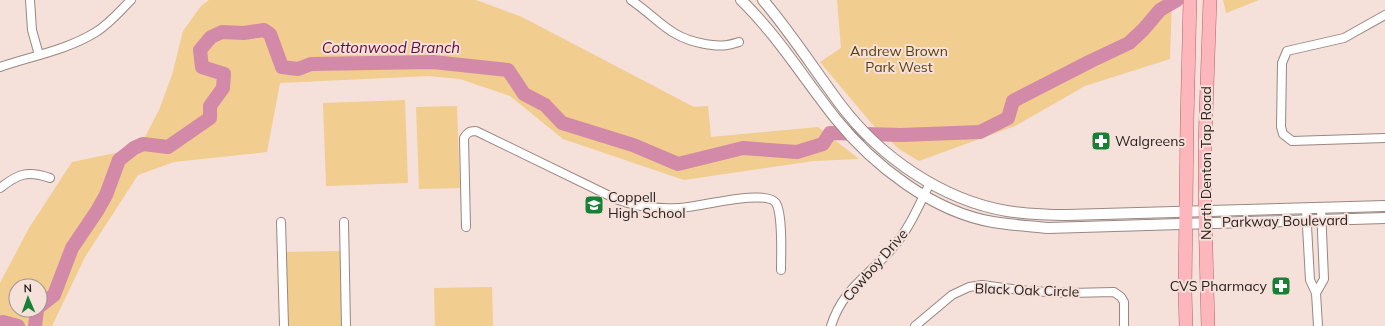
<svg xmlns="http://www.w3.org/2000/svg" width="1385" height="326" viewBox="0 0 1385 326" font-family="Mulish,sans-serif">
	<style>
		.green { fill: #f1cd8f; fill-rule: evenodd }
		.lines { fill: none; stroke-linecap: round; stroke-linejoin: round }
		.river { stroke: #d389a8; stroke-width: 14 }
		.minor-casing { stroke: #9a8782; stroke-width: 10 }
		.tertiary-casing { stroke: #9a8782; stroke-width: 12 }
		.primary-casing { stroke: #b46269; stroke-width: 14 }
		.minor { stroke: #fff; stroke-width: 8 }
		.tertiary { stroke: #fff; stroke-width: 10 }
		.primary { stroke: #feb6bd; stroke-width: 13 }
		.labels { text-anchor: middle; stroke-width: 4; stroke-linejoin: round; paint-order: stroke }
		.park-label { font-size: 14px; fill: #593f05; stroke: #f5e0da }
		.poi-label { font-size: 14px; fill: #2a2220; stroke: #f5e0da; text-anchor: start }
		.street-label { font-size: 14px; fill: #2a2220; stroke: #f5e0da }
		.water-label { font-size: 15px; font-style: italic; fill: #640b3e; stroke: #f5e0da }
	</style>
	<rect width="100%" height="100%" fill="#f5e0da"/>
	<g class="green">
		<path d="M209 0H476L522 17 694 107 708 106 711 137 818 127 859 159 814 161 684 180 563 139 510 96 460 79 429 76 280 83 267 152 174 162 138 175 85 257 52 326H0V283L29 228 72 162 120 152 144 139 159 110 172 75 183 31 201 6ZM16 286H40V310H16Z"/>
		<path d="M837 0H1172L1170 59 1085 86 1015 126 919 161 899 149 872 124 820 62 841 48Z"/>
		<path d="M1223 0H1259L1226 13Z"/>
		<path d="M405 100 408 183 326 186 323 103Z"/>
		<path d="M457 106 460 188 419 189 416 107Z"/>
		<path d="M340 251 342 326H286L284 252Z"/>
		<path d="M492 287 493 326H435L434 288Z"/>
	</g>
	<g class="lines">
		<g class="river">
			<path d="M40 306 54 295 72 248 97 211 106 195 119 160 134 148 143 144 168 147 210 118V106L223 88 224 74 202 67 200 50 211 37 222 32 244 33 264 30 270 34 282 67 298 69 311 64 433 62 508 70 524 94 545 105 562 123 633 145 678 164 743 148 797 152 823 144 830 133 901 135 980 132 1008 118 1013 101 1091 61 1129 43 1143 30 1160 10 1177 0"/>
			<path d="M0 323 3 322 18 326"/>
			<path d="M35 326 37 310"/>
		</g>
		<defs>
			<g id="minor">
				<path d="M30 0 32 30 39 55"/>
				<path d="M631 0C659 19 669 38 705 44 720 46 723 47 739 42"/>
				<path d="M1385 15 1344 38 1287 51 1282 63 1281 127 1283 134 1292 141 1385 138"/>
				<path d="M0 67C32 56 67 50 96 32 109 24 120 11 131 0"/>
				<path d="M0 188C18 174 27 170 50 178"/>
				<path d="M1306 208 1310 280 1316 293 1318 326"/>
				<path d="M281 222 284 326"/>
				<path d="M344 222 346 326"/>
				<path d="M466 227 464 138C467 133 469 131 476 131L616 199C636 207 657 209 678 208 696 208 766 188 776 203 783 215 781 255 781 270"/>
				<path d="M1316 293 1324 279 1321 208"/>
				<path d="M831 326C843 287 872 274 895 245 910 227 919 205 930 183"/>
				<path d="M915 326 952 295 969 287 982 285 1028 291 1070 293 1114 292 1121 297 1124 302V326"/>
			</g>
			<g id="tertiary">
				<path d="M741 0C778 36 804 79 836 119 873 165 933 212 993 222 1011 225 1030 226 1048 228L1385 218"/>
				<path d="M763 0C791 33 814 69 840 104 880 157 942 200 1007 211 1027 214 1047 215 1067 215L1385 206"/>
			</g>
			<g id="primary">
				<path d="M1186 326 1185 291 1187 122 1190 0"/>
				<path d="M1208 326 1205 211V143L1210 0"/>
			</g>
		</defs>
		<use href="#minor" class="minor-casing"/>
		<use href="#tertiary" class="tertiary-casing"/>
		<use href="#primary" class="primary-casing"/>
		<use href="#minor" class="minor"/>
		<use href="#tertiary" class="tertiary"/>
		<use href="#primary" class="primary"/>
	</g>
	<defs>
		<symbol id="pharmacy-square" viewBox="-11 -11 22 22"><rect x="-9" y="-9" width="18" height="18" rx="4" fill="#178034" stroke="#f5e0da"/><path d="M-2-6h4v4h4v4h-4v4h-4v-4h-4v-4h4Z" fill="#fff"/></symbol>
		<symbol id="school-square" viewBox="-11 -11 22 22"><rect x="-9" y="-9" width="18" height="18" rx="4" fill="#178034" stroke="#f5e0da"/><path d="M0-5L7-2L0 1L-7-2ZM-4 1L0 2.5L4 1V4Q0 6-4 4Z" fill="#fff"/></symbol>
	</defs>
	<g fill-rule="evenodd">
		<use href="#pharmacy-square" x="1090" y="130" width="22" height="22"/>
		<use href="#school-square" x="583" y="194" width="22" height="22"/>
		<use href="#pharmacy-square" x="1270" y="275" width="22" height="22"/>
	</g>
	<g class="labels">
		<g class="park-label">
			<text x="899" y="56">Andrew Brown<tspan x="899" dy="16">Park West</tspan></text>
		</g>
		<g class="poi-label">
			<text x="1115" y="146">Walgreens</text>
			<text x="608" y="202">Coppell<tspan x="608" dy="16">High School</tspan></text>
			<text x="1267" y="291" text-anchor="end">CVS Pharmacy</text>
		</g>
		<g class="street-label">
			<text transform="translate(1206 163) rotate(-90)" y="5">North Denton Tap Road</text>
			<text transform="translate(1285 221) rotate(-1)" y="5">Parkway Boulevard</text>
			<text transform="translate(875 265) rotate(-49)" y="5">Cowboy Drive</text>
			<text transform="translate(1027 290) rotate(2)" y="5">Black Oak Circle</text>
		</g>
		<g class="water-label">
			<text x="391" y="53">Cottonwood Branch</text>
		</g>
	</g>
	<g transform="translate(28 298) rotate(358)"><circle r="19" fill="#f5e0da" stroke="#a49490"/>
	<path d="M0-3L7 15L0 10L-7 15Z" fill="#178034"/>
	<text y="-6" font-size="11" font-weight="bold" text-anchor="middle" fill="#2a2220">N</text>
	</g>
</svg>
